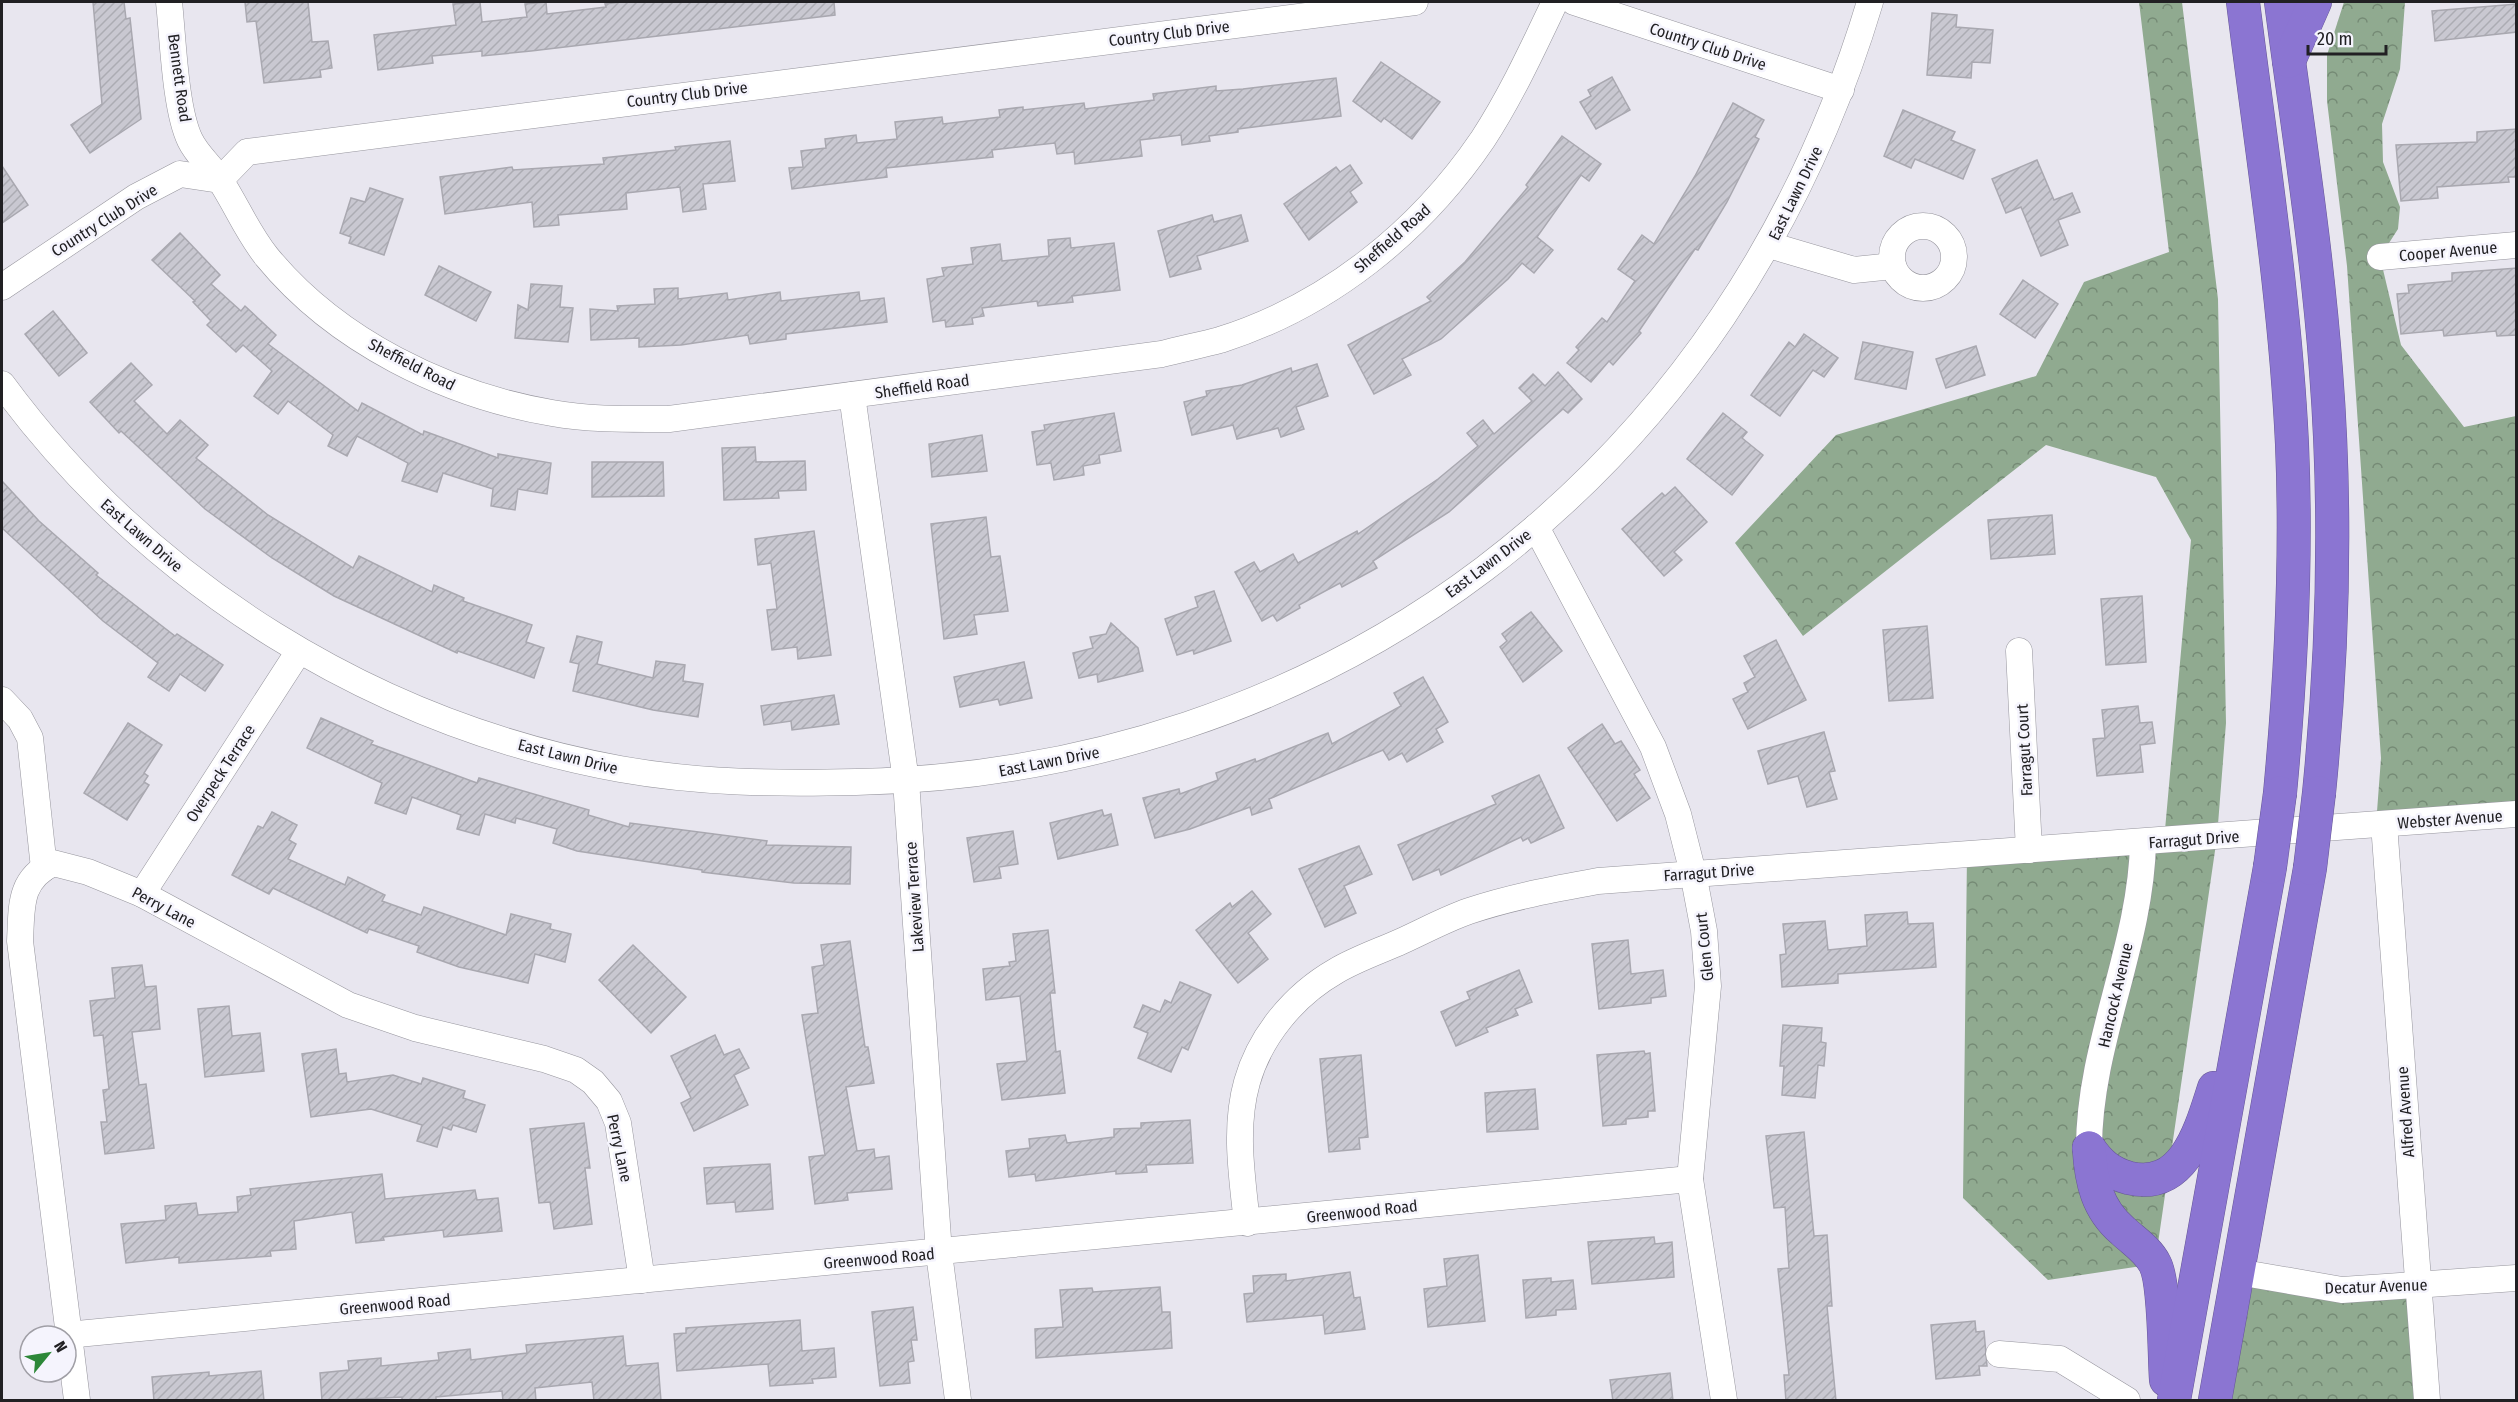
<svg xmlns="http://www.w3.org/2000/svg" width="2518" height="1402" viewBox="0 0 2518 1402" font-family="'Fira Sans Condensed',sans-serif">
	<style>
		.forest { fill: url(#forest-crowns) }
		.building { fill: url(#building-hatch); stroke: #a9a8b0; stroke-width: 1.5 }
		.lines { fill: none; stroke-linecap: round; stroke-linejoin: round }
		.minor-casing { stroke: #96959d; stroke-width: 27 }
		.highway-casing { stroke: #665795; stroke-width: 34 }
		.minor { stroke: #fff; stroke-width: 26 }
		.highway { stroke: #8b75d2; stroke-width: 33 }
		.highway-bridge-casing { stroke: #665795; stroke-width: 34; stroke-linecap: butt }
		.highway-bridge { stroke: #8b75d2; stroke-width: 33 }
		.labels { text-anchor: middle; stroke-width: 5; stroke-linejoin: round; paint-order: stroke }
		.street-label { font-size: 16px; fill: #212023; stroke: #f5f4fd }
	</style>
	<defs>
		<pattern id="forest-crowns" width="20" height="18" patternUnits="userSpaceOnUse" patternTransform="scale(1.5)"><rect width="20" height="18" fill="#90aa90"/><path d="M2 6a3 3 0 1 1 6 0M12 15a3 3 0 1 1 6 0" fill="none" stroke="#758a75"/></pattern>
		<pattern id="building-hatch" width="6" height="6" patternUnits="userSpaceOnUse" patternTransform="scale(1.5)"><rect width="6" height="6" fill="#c9c8d1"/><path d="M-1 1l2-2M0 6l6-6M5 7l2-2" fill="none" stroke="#acacb3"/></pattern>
	</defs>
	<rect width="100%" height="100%" fill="#e8e6ef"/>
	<g class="forest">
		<path d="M2139 2H2182L2218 299 2226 723 2217 837 2155 1264 2048 1280 1963 1198 1967 854 2164 841 2191 540 2156 477 2046 445 1803 636 1735 543 1836 435 2036 376 2084 282 2169 252Z"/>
		<path d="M2344 2H2405L2400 69 2382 124 2383 162 2400 207 2398 229 2380 257 2401 345 2464 427 2516 416V814L2376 825 2381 758 2347 266 2327 101V55Z"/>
		<path d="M2238 1272 2418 1285 2427 1400H2215Z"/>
	</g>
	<g class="building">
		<path d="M93 2H124L126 19 130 18 141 119 90 153 71 125 102 104Z"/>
		<path d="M245 2H308L312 42 328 41 332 68 320 70 321 77 264 83 256 21 247 22Z"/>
		<path d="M480 2 482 22 527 17 525 4 546 2 547 14 606 7 605 4 621 2H834L835 15 531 51 482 56V51L432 56 433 63 378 70 374 35 456 25 453 4Z"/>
		<path d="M2517 4V32L2435 41 2432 11Z"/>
		<path d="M1932 13 1957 15 1956 27 1993 30 1990 63 1972 62 1971 78 1927 75Z"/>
		<path d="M1381 62 1440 102 1412 139 1384 118 1381 122 1353 101Z"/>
		<path d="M1612 77 1630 110 1596 129 1580 102 1591 96 1588 90Z"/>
		<path d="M1336 78 1341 116 1238 129V132L1209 136 1210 141 1182 145 1181 135 1140 140 1142 156 1075 164 1074 152 1057 154 1055 143 992 150 993 157 886 168 887 177 792 189 789 168 803 167 801 151 826 148 825 139 856 135 857 143 897 139 895 122 942 117 943 124 1000 117 999 110 1023 107V110L1084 103 1085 109 1154 100 1153 94 1216 86V91L1243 89Z"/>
		<path d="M1733 103 1764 120 1755 137 1759 139 1727 202 1698 250 1695 249 1639 331 1641 333 1613 365 1609 361 1591 382 1567 363 1579 350 1576 347 1602 318 1607 322 1635 281 1618 269 1642 235 1654 244 1695 176Z"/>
		<path d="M1903 110 1955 132 1951 140 1975 150 1963 179 1915 159 1911 168 1884 156Z"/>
		<path d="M2517 129V177H2508L2509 182 2437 187 2438 198 2401 201 2396 145 2477 142V132Z"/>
		<path d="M1562 136 1601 164 1589 181 1581 175 1537 237 1553 250 1534 273 1522 263 1508 279 1441 339 1402 359 1411 375 1374 394 1348 345 1431 301 1427 297 1465 262 1528 187 1526 185Z"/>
		<path d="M730 141 735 181 703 184 706 209 683 212 680 187 626 193 627 209 558 215 559 225 534 227 532 202 445 214 440 177 512 167 513 170 604 164 603 158 676 150 675 147Z"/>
		<path d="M2037 160 2054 200 2072 193 2080 212 2058 220 2068 245 2041 256 2021 207 2006 213 1992 179Z"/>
		<path d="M1350 165 1362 183 1350 192 1357 202 1309 240 1284 204 1336 167 1340 172Z"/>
		<path d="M2 166 28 205 2 223Z"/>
		<path d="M370 188 403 199 384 255 349 243 351 237 340 233 351 198 365 202Z"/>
		<path d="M1212 215 1214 222 1241 215 1248 241 1197 256 1201 269 1170 277 1158 231Z"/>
		<path d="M180 233 220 275 211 284 241 311 245 306 276 335 268 344 358 411 362 403 423 435 424 431 498 458V454L551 463 547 494 518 489 515 510 491 506 493 489 443 473 437 492 402 481 408 463 357 436 347 456 328 446 333 435 288 401 278 414 254 396 272 371 243 345 236 352 207 325 211 321 193 302 195 301 152 260Z"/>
		<path d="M1070 238 1071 248 1114 243 1120 290 1072 296 1073 302 1038 306 1037 301 982 308 984 316 972 318 973 324 946 327 945 320 933 322 927 279 944 276 942 268 973 264 971 248 1000 244 1002 261 1049 256 1048 240Z"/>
		<path d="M439 266 491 292 476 321 425 295Z"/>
		<path d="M2517 268V335L2497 336 2496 331 2444 336 2443 330 2401 334 2397 294 2409 293 2408 285 2452 281V273Z"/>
		<path d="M2023 280 2058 304 2035 338 2000 314Z"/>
		<path d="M531 284 562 286 560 307 573 308 568 342 515 338 518 305 528 310Z"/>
		<path d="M678 288V299L727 293 728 300 780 292 781 301 859 292 860 301 884 298 887 322 786 334V339L750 344 748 335 681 345 639 347V338L591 340 590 309 618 311 617 306 655 304 654 289Z"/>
		<path d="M53 311 87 353 59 376 25 334Z"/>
		<path d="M1804 334 1838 358 1824 377 1813 370 1780 416 1751 395 1789 342 1795 347Z"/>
		<path d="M1863 342 1913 352 1906 389 1855 379Z"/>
		<path d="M1976 346 1985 375 1946 388 1936 359Z"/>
		<path d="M131 363 152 385 134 401 167 434 180 420 208 445 196 458 268 515 353 568 359 556 432 592 434 585 464 598 463 601 532 625 526 642 544 648 534 678 458 651 457 653 334 596 272 558 205 509 121 431 119 433 90 402Z"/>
		<path d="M1317 364 1328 396 1296 407 1304 429 1281 437 1278 428 1237 439 1233 425 1192 435 1184 402 1207 396 1206 391 1242 385 1291 368 1292 372Z"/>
		<path d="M1558 372 1582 399 1568 413 1563 409 1449 512 1373 561 1377 568 1342 587 1340 583 1299 605 1300 608 1277 621 1273 615 1262 621 1235 572 1254 562 1260 572 1293 554 1298 563 1357 531 1358 534 1438 479 1478 446 1467 433 1483 420 1494 434 1532 401 1519 388 1533 374 1545 386Z"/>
		<path d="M1114 413 1121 451 1099 455 1100 463 1083 466 1084 475 1054 480 1051 463 1037 465 1032 432 1045 430 1044 425Z"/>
		<path d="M1723 413 1747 432 1742 438 1763 455 1732 495 1687 459Z"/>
		<path d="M982 435 987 471 932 477 929 444Z"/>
		<path d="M755 447 756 462 805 461 806 490 778 491 779 498 724 500 722 448Z"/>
		<path d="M592 462H663L664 496 592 497Z"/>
		<path d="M2 481 39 521 98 573 96 575 175 636 177 634 223 665 205 691 180 674 169 691 148 677 158 663 103 621 2 528Z"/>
		<path d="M1675 487 1707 522 1674 552 1682 560 1664 576 1622 529 1662 493 1665 496Z"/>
		<path d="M2052 515 2055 554 1991 559 1988 520Z"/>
		<path d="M986 517 991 557 1000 556 1008 611 974 615 977 634 944 639 931 524Z"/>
		<path d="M814 531 831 655 798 659 797 647 772 650 767 610 777 609 771 563 758 565 755 539Z"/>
		<path d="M1214 591 1231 641 1194 654 1193 650 1177 655 1165 619 1198 607 1195 597Z"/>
		<path d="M2142 596 2146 662 2106 665 2101 599Z"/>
		<path d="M1531 612 1562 651 1523 682 1500 647 1507 641 1502 634Z"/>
		<path d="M1111 623 1138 648 1143 671 1098 682 1097 674 1079 678 1073 653 1093 648 1090 637 1106 634Z"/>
		<path d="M1927 626 1933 698 1889 701 1883 630Z"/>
		<path d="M577 636 602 642 597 664 653 678 656 661 685 665 683 681 703 684 698 717 653 710 573 691 579 664 570 662Z"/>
		<path d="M1776 640 1806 700 1748 729 1733 699 1748 692 1744 683 1755 677 1744 656Z"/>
		<path d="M1024 662 1032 698 1000 705 998 699 960 707 954 677Z"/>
		<path d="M1423 677 1448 722 1436 729 1443 742 1407 762 1402 753 1389 760 1383 750 1269 799 1272 808 1252 815 1250 807 1190 829 1155 838 1143 798 1179 789 1180 794 1218 780 1216 773 1255 759 1256 762 1328 733 1332 744 1401 706 1394 693Z"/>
		<path d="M834 695 839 724 792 730 791 721 764 725 761 706Z"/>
		<path d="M2138 706 2140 723 2152 722 2155 743 2140 745 2143 772 2097 776 2093 739 2105 738 2102 710Z"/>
		<path d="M321 718 373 741 371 744 477 783 479 778 589 810 588 815 629 827 630 823 767 841 766 845 851 847 850 884 794 883 702 872V870L577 851 553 843 557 829 516 818 515 823 485 814 479 835 457 829 461 815 412 797 406 814 375 803 382 783 307 748Z"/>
		<path d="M128 723 162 745 144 773 148 776 144 782 149 785 127 820 84 793Z"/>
		<path d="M1602 724 1615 744 1621 741 1640 770 1634 774 1650 798 1617 821 1568 748Z"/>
		<path d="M1824 732 1835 771 1829 772 1837 799 1807 807 1798 776 1768 784 1758 751Z"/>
		<path d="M1539 775 1564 828 1531 843 1528 838 1523 841 1521 837 1441 875 1439 869 1413 880 1398 845 1496 804 1492 796Z"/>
		<path d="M1102 810 1104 816 1111 814 1118 845 1058 859 1050 823Z"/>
		<path d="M272 812 297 825 289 840 296 844 288 859 345 885 348 877 385 895 382 901 421 915 424 907 506 935 511 914 551 924 550 929 571 934 565 962 535 954 528 983 459 967 417 952 419 946 369 929 367 933 273 888 269 894 232 875 258 826 263 828Z"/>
		<path d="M1013 831 1018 864 999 867 1001 878 974 882 967 838Z"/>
		<path d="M1359 846 1372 874 1344 886 1356 913 1325 927 1299 869Z"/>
		<path d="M1252 891 1271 914 1248 933 1268 959 1238 983 1196 930 1230 903 1232 907Z"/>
		<path d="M1907 912 1908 924 1933 923 1936 967 1838 974V983L1782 987 1780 955 1786 954 1783 924 1825 921 1828 950 1867 946 1865 915Z"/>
		<path d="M1048 930 1055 993H1050L1056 1052 1060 1051 1065 1093 1002 1100 997 1064 1027 1061 1020 996 986 1000 983 969 1010 966 1009 962 1016 961 1013 934Z"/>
		<path d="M1628 940 1631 974 1663 970 1666 996 1651 998V1003L1599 1009 1592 944Z"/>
		<path d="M850 941 865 1047H868L874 1083 846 1087 857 1151 874 1149 875 1158 889 1156 892 1189 847 1193 848 1200 815 1204 809 1157 825 1155 802 1015 818 1013 812 967 824 965 821 945Z"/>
		<path d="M633 945 686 997 651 1033 599 980Z"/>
		<path d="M142 965 145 987 156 986 160 1029 132 1032 139 1085 146 1084 154 1148 105 1154 101 1122H107L103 1090 109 1089 103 1035 94 1036 90 1001 115 998 112 968Z"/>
		<path d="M1519 970 1532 1002 1515 1009 1518 1015 1486 1028 1488 1032 1456 1046 1441 1012 1470 999 1467 992Z"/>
		<path d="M1180 982 1211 995 1188 1050 1182 1047 1171 1072 1138 1058 1148 1033 1134 1027 1143 1005 1160 1012 1165 1000 1171 1003Z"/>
		<path d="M229 1006 232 1036 260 1033 264 1071 205 1077 198 1009Z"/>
		<path d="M1783 1025 1822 1028 1821 1042 1826 1043 1824 1066 1818 1065 1815 1098 1782 1095 1784 1066H1780Z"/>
		<path d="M715 1035 724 1055 739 1049 749 1068 734 1075 748 1105 694 1131 681 1103 691 1098 671 1056Z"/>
		<path d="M336 1049 339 1074 346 1073 347 1082 393 1075 421 1084 423 1078 465 1091 463 1098 485 1105 476 1132 453 1125 451 1130 443 1127 437 1147 417 1141 422 1125 371 1109 311 1117 302 1054Z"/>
		<path d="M1644 1051 1645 1054 1650 1053 1655 1111H1648V1117L1626 1119V1124L1603 1126 1597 1055Z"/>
		<path d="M1361 1055 1368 1137 1359 1138 1360 1149 1329 1152 1320 1059Z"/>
		<path d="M1535 1089 1538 1129 1487 1132 1485 1093Z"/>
		<path d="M1190 1120 1193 1163 1146 1165 1147 1172 1116 1174V1171L1036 1181 1035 1174 1009 1177 1006 1151 1030 1148 1029 1139 1065 1135 1067 1143 1114 1137V1129L1141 1128V1123Z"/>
		<path d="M584 1123 590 1168H585L592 1224 554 1229 550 1202 539 1203 530 1129Z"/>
		<path d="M1804 1132 1814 1236 1827 1235 1832 1306H1827L1836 1401H1786L1784 1375H1789L1778 1269 1789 1268 1785 1207 1774 1208 1766 1136Z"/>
		<path d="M770 1164 773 1209 736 1212 735 1202 707 1204 704 1168Z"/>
		<path d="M382 1174 385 1199 475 1190 477 1200 498 1198 502 1231 444 1237 443 1230 383 1237 384 1240 356 1243 352 1212 294 1221 296 1249 270 1251 271 1256 179 1263V1257L126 1263 121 1224 166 1220 165 1206 196 1203 198 1215 238 1212 237 1197 251 1195 250 1189Z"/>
		<path d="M1654 1237 1655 1244 1672 1242 1674 1277 1592 1284 1588 1242Z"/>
		<path d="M1478 1255 1485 1321 1428 1327 1424 1289 1447 1286 1444 1259Z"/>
		<path d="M1350 1272 1354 1298 1360 1297 1365 1329 1325 1334 1323 1315 1247 1322 1244 1294 1254 1293 1253 1276 1286 1274V1281Z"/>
		<path d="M1551 1278V1282L1573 1280 1576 1309 1556 1310V1315L1526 1318 1523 1280Z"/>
		<path d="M1160 1287 1162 1312H1170L1172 1348 1036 1358 1035 1329 1063 1327 1060 1290 1092 1288 1093 1292Z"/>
		<path d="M913 1307 917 1340H911L914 1361 908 1362 910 1383 880 1386 872 1312Z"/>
		<path d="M800 1320 802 1351 834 1348 836 1377 812 1379 813 1383 770 1386 768 1364 677 1371 674 1334 686 1333V1328Z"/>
		<path d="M1975 1321 1976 1332 1984 1331 1987 1366H1979L1980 1375 1936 1379 1931 1325Z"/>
		<path d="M623 1336 626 1366 658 1363 661 1401H594L592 1382 535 1388 536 1401H503L502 1391 436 1397V1401H402V1397L322 1401 320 1373 349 1370 348 1361 381 1358V1366L439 1360 438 1353 470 1349 471 1360 527 1353 526 1345Z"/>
		<path d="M261 1371 264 1401H154L152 1377 209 1372V1376Z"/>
		<path d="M1670 1373 1673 1401H1613L1610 1380Z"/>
	</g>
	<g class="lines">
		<defs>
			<g id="minor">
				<path d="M169 2C173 38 175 109 190 140 197 155 211 166 220 180 237 206 247 232 267 257 336 341 446 395 552 413 590 420 630 419 669 419L1162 354C1181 349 1201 345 1220 340 1328 306 1420 232 1483 139 1511 96 1533 48 1555 2"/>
				<path d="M1574 2 1841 90"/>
				<circle cx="1923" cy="257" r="31"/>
				<path d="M1769 245 1854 270 1893 266"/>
				<path d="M2380 257 2516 245"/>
				<path d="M2 287 136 197 180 174 220 180 247 152 1415 2"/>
				<path d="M2 384C150 585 374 724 620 769 698 783 777 784 856 782 1082 777 1303 706 1484 569 1674 425 1802 229 1870 2"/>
				<path d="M852 395 906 781 939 1253 958 1400"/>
				<path d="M1536 527 1653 747 1678 814 1693 873 1704 931 1708 986 1690 1179 1724 1400"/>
				<path d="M2019 651 2029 850"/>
				<path d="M2 700 20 719 30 738 44 868"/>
				<path d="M2384 824 2427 1400"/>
				<path d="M142 894 299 651"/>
				<path d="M2089 1148C2089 1044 2141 946 2143 843"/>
				<path d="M1247 1223C1242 1176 1234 1128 1247 1082 1260 1036 1294 995 1336 971 1356 959 1380 951 1402 941 1424 931 1446 919 1469 911 1511 897 1554 889 1598 881L2516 814"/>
				<path d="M2238 1272 2342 1290 2516 1278"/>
				<path d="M67 1335 1690 1179"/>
				<path d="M1999 1354 2060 1359 2127 1400"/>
				<path d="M77 1400 20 941C22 908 18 880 53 863L88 872 142 894 348 1005 415 1028 544 1059 576 1070 593 1082 609 1101 618 1123 642 1280"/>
			</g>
			<g id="highway">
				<path d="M2243 2C2261 148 2285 296 2292 444 2297 560 2291 677 2280 793"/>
				<path d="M2281 2C2297 124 2317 248 2326 371 2337 512 2333 653 2319 793"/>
				<path d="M2289 61 2315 2"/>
				<path d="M2089 1148C2099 1163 2110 1173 2129 1178 2185 1191 2201 1128 2214 1088"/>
				<path d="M2089 1148C2091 1181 2097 1209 2123 1231 2135 1242 2148 1250 2155 1264 2165 1283 2164 1354 2166 1380"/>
				<path d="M2174 1400 2270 867"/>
				<path d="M2215 1400 2310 868"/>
			</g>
		</defs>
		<use href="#minor" class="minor-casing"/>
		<use href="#highway" class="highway-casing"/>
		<use href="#minor" class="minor"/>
		<use href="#highway" class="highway"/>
		<defs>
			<g id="highway-bridge">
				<path d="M2270 867 2280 793"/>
				<path d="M2310 868 2319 793"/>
			</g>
		</defs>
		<use href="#highway-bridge" class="highway-bridge-casing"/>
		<use href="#highway-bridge" class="highway-bridge"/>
	</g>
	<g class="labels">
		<g class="street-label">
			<text transform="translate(1169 33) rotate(-7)" y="6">Country Club Drive</text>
			<text transform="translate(1708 46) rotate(18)" y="6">Country Club Drive</text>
			<text transform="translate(180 78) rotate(82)" y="6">Bennett Road</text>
			<text transform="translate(687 94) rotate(-7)" y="6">Country Club Drive</text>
			<text transform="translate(1795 193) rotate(-64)" y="6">East Lawn Drive</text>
			<text transform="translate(104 220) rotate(-32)" y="6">Country Club Drive</text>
			<text transform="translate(1392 238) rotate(-41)" y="6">Sheffield Road</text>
			<text transform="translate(2448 251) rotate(-5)" y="6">Cooper Avenue</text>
			<text transform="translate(412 364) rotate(27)" y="6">Sheffield Road</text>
			<text transform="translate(922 386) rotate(-8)" y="6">Sheffield Road</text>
			<text transform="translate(142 535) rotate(41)" y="6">East Lawn Drive</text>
			<text transform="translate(1488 563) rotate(-37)" y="6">East Lawn Drive</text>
			<text transform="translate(2024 750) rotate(-93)" y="6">Farragut Court</text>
			<text transform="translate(568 756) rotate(14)" y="6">East Lawn Drive</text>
			<text transform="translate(1049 761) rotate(-11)" y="6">East Lawn Drive</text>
			<text transform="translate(220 773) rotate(-57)" y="6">Overpeck Terrace</text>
			<text transform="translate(2450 819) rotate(-4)" y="6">Webster Avenue</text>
			<text transform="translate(2194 839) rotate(-4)" y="6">Farragut Drive</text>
			<text transform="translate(1709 872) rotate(-4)" y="6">Farragut Drive</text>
			<text transform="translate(914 897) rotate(-94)" y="6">Lakeview Terrace</text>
			<text transform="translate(164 907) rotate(28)" y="6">Perry Lane</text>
			<text transform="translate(1704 947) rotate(-96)" y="6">Glen Court</text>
			<text transform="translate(2115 995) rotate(-77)" y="6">Hancock Avenue</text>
			<text transform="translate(2405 1112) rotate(-94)" y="6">Alfred Avenue</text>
			<text transform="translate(620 1148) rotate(78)" y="6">Perry Lane</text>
			<text transform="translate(1362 1211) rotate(-6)" y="6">Greenwood Road</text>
			<text transform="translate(879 1258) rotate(-5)" y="6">Greenwood Road</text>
			<text transform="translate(2376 1286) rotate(-2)" y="6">Decatur Avenue</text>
			<text transform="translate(395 1304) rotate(-5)" y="6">Greenwood Road</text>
		</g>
	</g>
	<rect width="2518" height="1402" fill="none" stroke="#212023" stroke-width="6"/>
	<g transform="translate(48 1354) rotate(60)"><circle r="28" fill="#f5f4fd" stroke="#a09fa6" stroke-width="1.5"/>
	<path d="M0-4.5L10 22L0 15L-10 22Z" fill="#2c8738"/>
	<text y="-9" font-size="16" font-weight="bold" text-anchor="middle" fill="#212023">N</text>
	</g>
	<path d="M2308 45v9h78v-9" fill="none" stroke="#212023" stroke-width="3"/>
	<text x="2317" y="45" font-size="18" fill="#212023" stroke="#f5f4fd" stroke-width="4.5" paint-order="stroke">20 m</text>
</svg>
